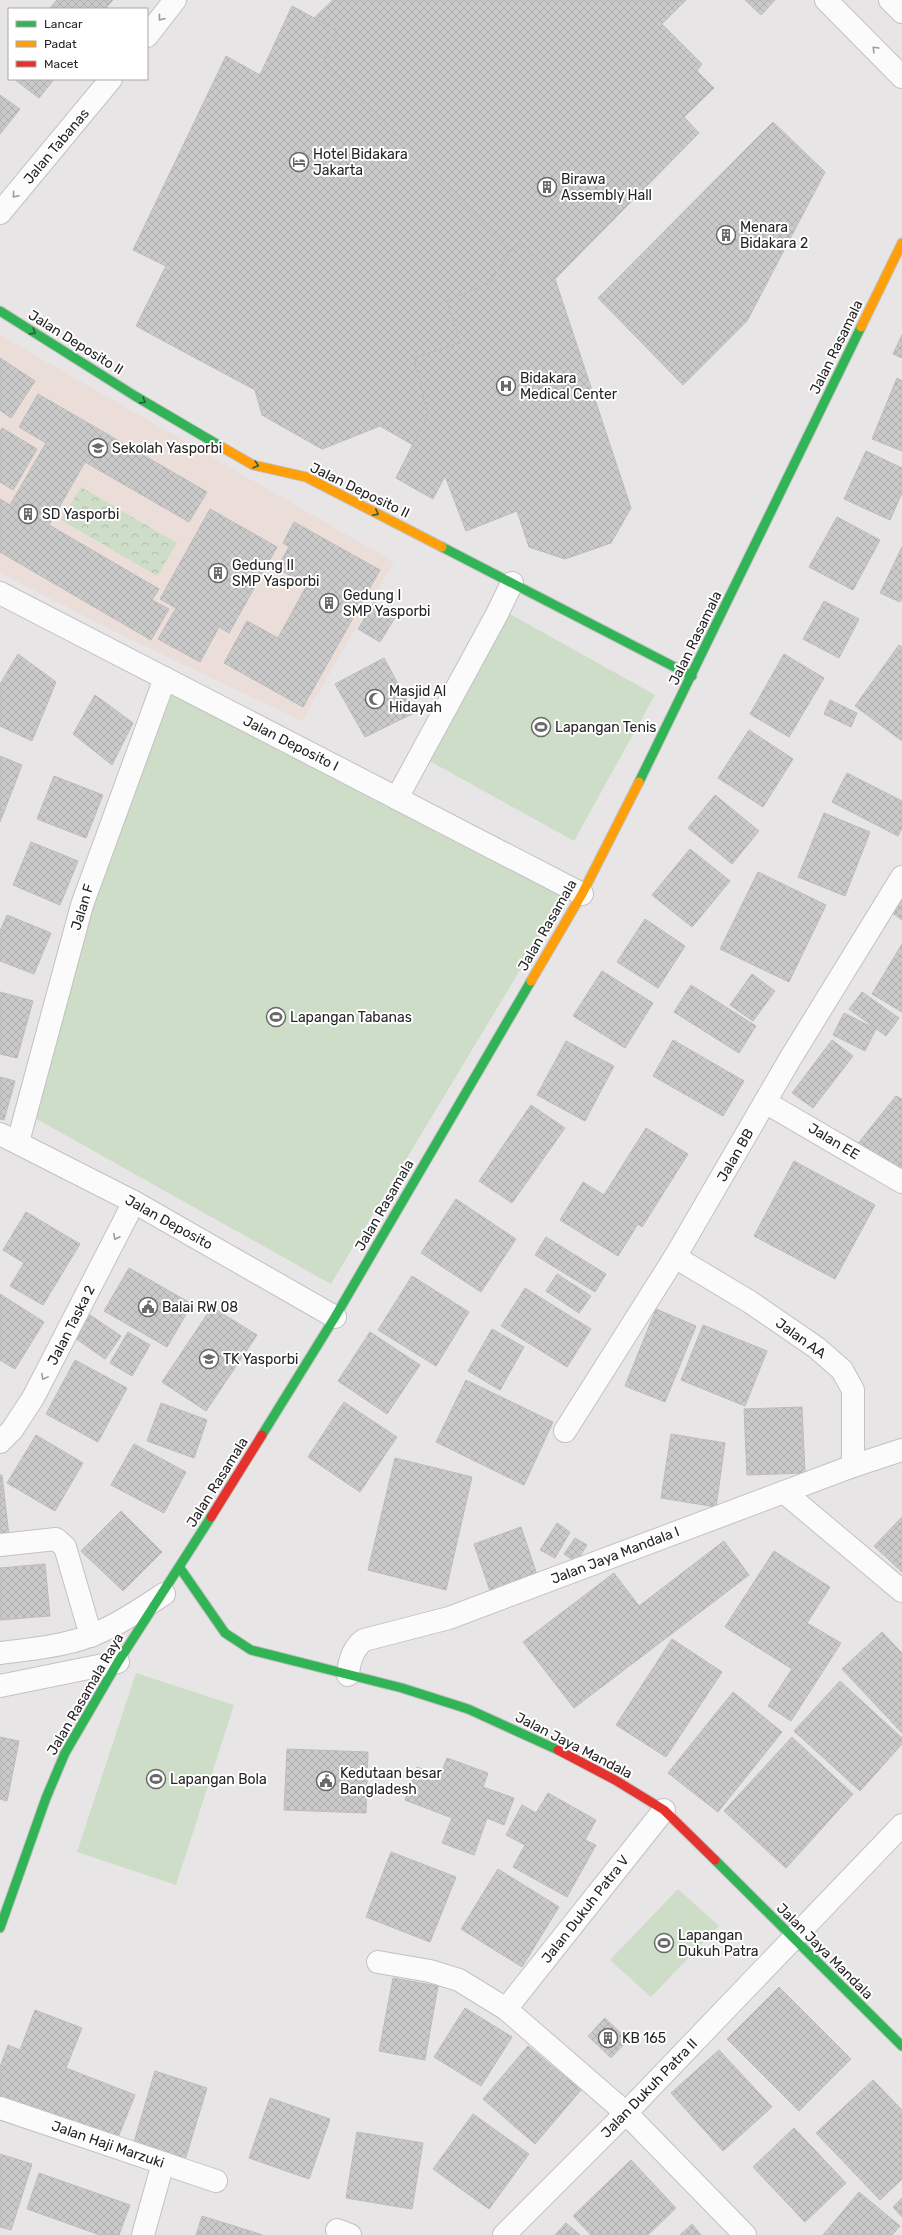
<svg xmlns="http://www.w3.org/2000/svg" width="902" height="2235" viewBox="0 0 902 2235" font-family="Rubik,sans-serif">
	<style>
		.education { fill: #ebddd8 }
		.green { fill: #ceddc7 }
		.park { fill: url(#park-crowns) }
		.building { fill: url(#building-cross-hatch); stroke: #bdbbbd }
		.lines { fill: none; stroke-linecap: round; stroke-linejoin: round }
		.street-casing { stroke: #c3c1c2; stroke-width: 24 }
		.fast-casing { stroke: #c3c1c2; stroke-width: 11 }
		.slow-casing { stroke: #c3c1c2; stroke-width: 11 }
		.jam-casing { stroke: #c3c1c2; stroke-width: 11 }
		.street { stroke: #fcfbfb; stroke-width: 22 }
		.fast { stroke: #30b455; stroke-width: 9 }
		.slow { stroke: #ff9f0a; stroke-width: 9 }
		.jam { stroke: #e5322d; stroke-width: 9 }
		.oneway { stroke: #9c9a9b }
		.oneway2 { stroke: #2a5e38 }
		.labels { text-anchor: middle; stroke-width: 4; stroke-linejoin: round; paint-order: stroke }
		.street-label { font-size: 14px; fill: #262425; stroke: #fff }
		.poi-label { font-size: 14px; fill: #262425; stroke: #fff; text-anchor: start }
	</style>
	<defs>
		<pattern id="park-crowns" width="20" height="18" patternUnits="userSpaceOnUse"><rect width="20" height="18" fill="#ceddc7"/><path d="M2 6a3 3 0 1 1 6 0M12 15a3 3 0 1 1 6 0" fill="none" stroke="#b1beab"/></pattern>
		<pattern id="building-cross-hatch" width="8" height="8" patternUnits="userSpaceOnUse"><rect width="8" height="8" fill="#cbcacb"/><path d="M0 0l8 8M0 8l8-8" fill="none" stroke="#aeadae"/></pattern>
	</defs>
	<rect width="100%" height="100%" fill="#e8e5e7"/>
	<path class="education" d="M0 335 394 562 302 721 132 640 0 573Z"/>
	<g class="green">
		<path d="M508 613 655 695 574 841 426 759Z"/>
		<path d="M178 679 573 882 331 1284 33 1117 86 917Z"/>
		<path d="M136 1673 234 1705 176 1885 77 1852Z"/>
		<path d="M678 1889 719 1926 651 1997 610 1960Z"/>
	</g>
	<path class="park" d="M81 487 177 543 157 576 61 520Z"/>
	<g class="building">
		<path d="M57 0H113L105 9H49Z"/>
		<path d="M333 0H686L662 24 702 64 697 71 714 88 684 117 699 133 555 279 520 242 511 251 323 61 338 31 314 18Z"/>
		<path d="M745 0H775L761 15Z"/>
		<path d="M292 6 338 31 323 61 511 251 489 283 447 301 460 343 414 358 428 414 413 445 380 426 322 449 262 415 255 390 136 326 166 266 133 250 226 56 260 75Z"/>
		<path d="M14 79H54L39 98Z"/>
		<path d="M0 95 20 109 0 134Z"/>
		<path d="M773 122 825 172 747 321 683 385 598 298Z"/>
		<path d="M520 242 555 279 631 508 611 543 565 559 529 547 517 511 466 531 445 476 433 499 396 478 428 414 414 358 460 343 447 301 489 283 511 251Z"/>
		<path d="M902 335V358L893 354Z"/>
		<path d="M0 358 35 381 11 418 0 410Z"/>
		<path d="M897 378 902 381V451L872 439Z"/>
		<path d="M38 394 207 492 189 522 85 462 49 525 159 589 152 600 169 609 151 640 0 552V499L10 505 46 443 19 427Z"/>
		<path d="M2 428 37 449 13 490 0 482V432Z"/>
		<path d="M866 451 902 468V493L890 520 844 499Z"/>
		<path d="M210 509 277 547 229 633 219 627 200 662 158 639 176 608 160 599Z"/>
		<path d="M837 517 880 540 853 590 809 567Z"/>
		<path d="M294 522 380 570 303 707 224 663 247 621 278 638 307 585 277 568 289 547 283 543Z"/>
		<path d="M902 547V598L900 602 880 593Z"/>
		<path d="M824 601 859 619 839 658 803 639Z"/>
		<path d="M374 602 396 616 380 642 358 629Z"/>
		<path d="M899 645 902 647V741L855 706Z"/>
		<path d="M18 654 56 682 32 741 0 726V684Z"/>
		<path d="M784 654 824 678 789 737 750 714Z"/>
		<path d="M384 658 414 713 365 737 335 684Z"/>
		<path d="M95 695 133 723 112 765 73 734Z"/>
		<path d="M830 700 857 713 851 727 824 714Z"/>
		<path d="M749 730 793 759 763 807 718 778Z"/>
		<path d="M0 756 22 765 0 822Z"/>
		<path d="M847 773 902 801V828L898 836 832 802Z"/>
		<path d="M54 776 103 795 86 838 37 819Z"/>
		<path d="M715 795 759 831 732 864 688 828Z"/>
		<path d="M824 813 870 832 845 896 798 877Z"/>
		<path d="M31 842 78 861 60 905 13 885Z"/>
		<path d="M690 849 730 881 692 927 652 895Z"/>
		<path d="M758 872 826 905 789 982 720 949Z"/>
		<path d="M902 896V920L891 912Z"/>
		<path d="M7 915 51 933 34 974 0 961V931Z"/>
		<path d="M645 919 685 946 658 988 617 962Z"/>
		<path d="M902 944V1012L872 994Z"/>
		<path d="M602 971 653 1003 625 1048 573 1016Z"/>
		<path d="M752 974 775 991 753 1021 730 1005Z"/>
		<path d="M691 985 756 1026 739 1053 674 1012Z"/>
		<path d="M0 992 33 1001 17 1058 0 1054Z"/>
		<path d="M862 992 899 1018 886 1036 849 1009Z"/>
		<path d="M844 1013 876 1029 865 1051 833 1035Z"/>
		<path d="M673 1040 744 1081 723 1116 653 1076Z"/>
		<path d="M832 1040 853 1056 813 1108 792 1093Z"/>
		<path d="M566 1041 614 1066 585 1121 537 1095Z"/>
		<path d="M0 1077 15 1081 4 1120 0 1119Z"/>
		<path d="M896 1096 902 1099V1169L856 1146Z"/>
		<path d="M531 1105 565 1128 512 1203 479 1181Z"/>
		<path d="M646 1128 688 1154 642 1227 638 1224 618 1256 560 1220 583 1182 604 1195Z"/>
		<path d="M794 1161 875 1205 835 1279 754 1236Z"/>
		<path d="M456 1199 516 1239 481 1292 421 1253Z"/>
		<path d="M26 1212 80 1244 43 1305 10 1286 24 1263 3 1250Z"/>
		<path d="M546 1237 606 1274 595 1292 535 1255Z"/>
		<path d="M129 1268 192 1304 167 1347 104 1311Z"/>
		<path d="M557 1274 591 1296 579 1313 546 1291Z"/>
		<path d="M412 1276 469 1312 436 1366 378 1330Z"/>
		<path d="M525 1288 591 1329 567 1367 501 1326Z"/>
		<path d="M0 1294 44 1322 15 1369 0 1360Z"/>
		<path d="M212 1307 257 1335 206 1411 162 1382Z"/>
		<path d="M656 1309 696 1326 665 1402 625 1386Z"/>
		<path d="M90 1315 121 1336 105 1359 75 1338Z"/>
		<path d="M703 1325 767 1351 745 1406 681 1380Z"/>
		<path d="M492 1329 524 1347 500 1390 468 1371Z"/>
		<path d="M128 1332 150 1345 132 1376 110 1363Z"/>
		<path d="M370 1332 420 1365 387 1414 338 1381Z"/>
		<path d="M75 1360 127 1388 98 1442 46 1414Z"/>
		<path d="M466 1380 553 1422 524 1485 436 1442Z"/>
		<path d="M344 1402 397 1437 360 1492 308 1457Z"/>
		<path d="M161 1403 207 1420 194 1458 147 1441Z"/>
		<path d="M802 1407 805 1473 747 1475 744 1409Z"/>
		<path d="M671 1434 725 1443 716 1507 661 1498Z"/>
		<path d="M36 1435 83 1463 55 1511 7 1483Z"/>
		<path d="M134 1444 186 1472 164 1513 111 1485Z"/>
		<path d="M395 1458 472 1477 446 1590 368 1570Z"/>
		<path d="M0 1475H2L9 1536 0 1537Z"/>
		<path d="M121 1511 162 1552 123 1591 81 1551Z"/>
		<path d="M902 1517V1572L874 1546Z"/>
		<path d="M557 1523 570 1532 555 1558 540 1550Z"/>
		<path d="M521 1527 537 1575 490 1591 474 1544Z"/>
		<path d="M575 1538 587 1545 576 1562 564 1554Z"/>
		<path d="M724 1541 749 1575 574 1708 523 1642 614 1573 639 1606Z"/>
		<path d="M774 1551 830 1587 807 1623 841 1643 791 1721 768 1706 792 1669 725 1627Z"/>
		<path d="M45 1564 50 1616 0 1620V1568Z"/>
		<path d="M882 1632 902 1653V1733L842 1669Z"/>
		<path d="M672 1639 722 1672 666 1757 616 1725Z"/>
		<path d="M840 1681 902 1738V1744L860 1791 794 1731Z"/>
		<path d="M733 1692 782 1732 718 1812 668 1773Z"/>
		<path d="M0 1737 19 1741 7 1801 0 1799Z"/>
		<path d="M792 1737 853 1794 786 1868 724 1811Z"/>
		<path d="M287 1749 368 1752 366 1813 284 1810Z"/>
		<path d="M447 1758 488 1773 483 1787 514 1798 504 1825 487 1818 474 1855 442 1843 452 1818 405 1800 417 1767 440 1776Z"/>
		<path d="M548 1793 596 1820 585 1840 596 1845 567 1897 513 1867 525 1845 506 1835 522 1805 536 1813Z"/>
		<path d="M391 1852 456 1877 430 1942 366 1917Z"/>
		<path d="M498 1869 559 1907 522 1967 461 1929Z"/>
		<path d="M393 1978 438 1986 425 2060 379 2051Z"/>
		<path d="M779 1987 851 2059 799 2111 727 2039Z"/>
		<path d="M465 2008 512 2037 481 2086 434 2057Z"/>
		<path d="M35 2010 82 2028 66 2068 135 2095 115 2145 0 2099V2067L8 2045 20 2050Z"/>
		<path d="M605 2018 628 2040 611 2058 588 2036Z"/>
		<path d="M528 2046 581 2090 535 2144 483 2099Z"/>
		<path d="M719 2050 772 2107 723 2151 671 2093Z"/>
		<path d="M155 2071 207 2088 185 2160 134 2142Z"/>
		<path d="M873 2080 902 2110V2179L880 2200 816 2133Z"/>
		<path d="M270 2098 330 2119 309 2179 249 2158Z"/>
		<path d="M473 2114 529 2154 489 2209 433 2169Z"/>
		<path d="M794 2128 846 2183 805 2222 753 2167Z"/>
		<path d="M357 2132 423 2143 412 2209 346 2198Z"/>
		<path d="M0 2154 32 2164 11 2230 0 2227Z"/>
		<path d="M631 2160 676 2208 648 2235H591L573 2216Z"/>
		<path d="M39 2173 130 2205 119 2235H100L27 2209Z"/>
		<path d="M859 2192 900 2226 892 2235H823Z"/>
		<path d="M902 2198V2217L893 2207Z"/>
		<path d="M202 2216 263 2235H196Z"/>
		<path d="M566 2223 580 2235H555Z"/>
		<path d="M692 2224 701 2235H680Z"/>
	</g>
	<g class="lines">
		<defs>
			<g id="street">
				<path d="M826 0 902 77"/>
				<path d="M890 0 902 12"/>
				<path d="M147 36 175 0"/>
				<path d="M0 213 111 79"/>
				<path d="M0 593 582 894"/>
				<path d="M397 798 497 614 512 583"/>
				<path d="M765 1102 902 1182"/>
				<path d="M0 1134 134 1202 335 1317"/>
				<path d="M18 1142 82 905 165 678"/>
				<path d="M675 1257 750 1302 817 1348 842 1370 853 1390V1466"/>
				<path d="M565 1431 675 1257 790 1059 902 877"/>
				<path d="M0 1442 12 1430 33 1398 134 1202"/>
				<path d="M784 1492 902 1591"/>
				<path d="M0 1545 56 1539 65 1547 91 1636"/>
				<path d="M0 1653C23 1650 48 1648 70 1642 105 1634 135 1613 164 1594"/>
				<path d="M348 1675C349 1661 353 1648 364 1640L449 1618 853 1466 902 1450"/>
				<path d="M0 1686 118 1662"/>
				<path d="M378 1962 430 1971 459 1980 506 2009 626 2113 745 2235"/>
				<path d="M506 2009 664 1810"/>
				<path d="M0 2108 216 2181"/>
				<path d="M337 2230 350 2235"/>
				<path d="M143 2235 163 2163"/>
				<path d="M504 2235 626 2113 902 1825"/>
			</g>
			<g id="fast">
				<path d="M0 311 135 396 220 446"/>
				<path d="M442 547 692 676"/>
				<path d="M639 782 861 327"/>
				<path d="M262 1435 335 1317 531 981"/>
				<path d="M180 1568 225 1633 251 1650 402 1688 468 1709 558 1750"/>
				<path d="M715 1860 902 2046"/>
				<path d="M0 1928 46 1798 65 1753 118 1662 211 1517"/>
			</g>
			<g id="slow">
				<path d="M861 327 902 243"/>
				<path d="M220 446 253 465 306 477 442 547"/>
				<path d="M531 981 582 894 639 782"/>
			</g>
			<g id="jam">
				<path d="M211 1517 262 1435"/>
				<path d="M558 1750 615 1780 664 1810 715 1860"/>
			</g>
		</defs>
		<use href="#street" class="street-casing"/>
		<use href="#fast" class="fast-casing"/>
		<use href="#slow" class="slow-casing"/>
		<use href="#jam" class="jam-casing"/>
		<use href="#street" class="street"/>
		<use href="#fast" class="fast"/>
		<use href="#slow" class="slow"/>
		<use href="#jam" class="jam"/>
	</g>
	<defs><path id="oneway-chevron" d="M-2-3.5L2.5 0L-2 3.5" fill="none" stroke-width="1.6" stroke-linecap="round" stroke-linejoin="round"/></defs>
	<g class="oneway">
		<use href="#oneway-chevron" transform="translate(161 18) rotate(128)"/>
		<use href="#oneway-chevron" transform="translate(875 49) rotate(-135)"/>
		<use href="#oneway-chevron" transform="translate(15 195) rotate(130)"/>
		<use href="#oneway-chevron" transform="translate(116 1237) rotate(117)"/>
		<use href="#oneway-chevron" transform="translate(44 1377) rotate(118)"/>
	</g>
	<g class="oneway2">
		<use href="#oneway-chevron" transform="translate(33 332) rotate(32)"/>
		<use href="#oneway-chevron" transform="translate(143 401) rotate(30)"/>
		<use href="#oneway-chevron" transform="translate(256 465) rotate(18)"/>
		<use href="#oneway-chevron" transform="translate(376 513) rotate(27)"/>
	</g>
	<defs>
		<symbol id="hotel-ring" viewBox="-11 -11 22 22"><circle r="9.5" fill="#fff" stroke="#6a6869" stroke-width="1.5"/><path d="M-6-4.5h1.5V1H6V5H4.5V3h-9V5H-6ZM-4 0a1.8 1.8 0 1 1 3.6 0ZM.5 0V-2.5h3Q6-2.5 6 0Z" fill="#6a6869"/></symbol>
		<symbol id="building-ring" viewBox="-11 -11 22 22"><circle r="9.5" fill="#fff" stroke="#6a6869" stroke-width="1.5"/><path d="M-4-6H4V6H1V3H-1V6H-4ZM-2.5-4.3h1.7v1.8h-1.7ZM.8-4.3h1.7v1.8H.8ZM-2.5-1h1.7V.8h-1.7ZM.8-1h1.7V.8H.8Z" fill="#6a6869"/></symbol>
		<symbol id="hospital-ring" viewBox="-11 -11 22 22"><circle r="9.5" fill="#fff" stroke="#6a6869" stroke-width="1.5"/><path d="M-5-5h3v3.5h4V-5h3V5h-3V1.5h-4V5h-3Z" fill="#6a6869"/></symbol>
		<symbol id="school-ring" viewBox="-11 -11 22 22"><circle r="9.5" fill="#fff" stroke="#6a6869" stroke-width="1.5"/><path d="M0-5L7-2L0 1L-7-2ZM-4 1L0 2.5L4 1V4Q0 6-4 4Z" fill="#6a6869"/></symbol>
		<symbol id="mosque-ring" viewBox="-11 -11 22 22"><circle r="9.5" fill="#fff" stroke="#6a6869" stroke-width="1.5"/><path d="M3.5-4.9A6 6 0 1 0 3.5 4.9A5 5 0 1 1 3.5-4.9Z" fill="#6a6869"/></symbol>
		<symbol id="stadium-ring" viewBox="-11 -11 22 22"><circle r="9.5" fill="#fff" stroke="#6a6869" stroke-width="1.5"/><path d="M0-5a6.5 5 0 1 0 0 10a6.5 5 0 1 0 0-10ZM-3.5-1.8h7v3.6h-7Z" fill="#6a6869"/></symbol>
		<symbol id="civic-ring" viewBox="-11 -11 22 22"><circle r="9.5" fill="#fff" stroke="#6a6869" stroke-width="1.5"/><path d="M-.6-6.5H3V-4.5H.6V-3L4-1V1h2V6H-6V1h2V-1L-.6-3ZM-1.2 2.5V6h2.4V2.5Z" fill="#6a6869"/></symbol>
	</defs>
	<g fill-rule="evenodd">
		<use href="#hotel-ring" x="288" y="151" width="22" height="22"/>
		<use href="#building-ring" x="536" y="176" width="22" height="22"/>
		<use href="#building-ring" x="715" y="224" width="22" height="22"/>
		<use href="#hospital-ring" x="495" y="375" width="22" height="22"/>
		<use href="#school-ring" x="87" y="437" width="22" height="22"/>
		<use href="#building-ring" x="17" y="503" width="22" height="22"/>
		<use href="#building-ring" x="207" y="562" width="22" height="22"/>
		<use href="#building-ring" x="318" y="592" width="22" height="22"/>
		<use href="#mosque-ring" x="364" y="688" width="22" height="22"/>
		<use href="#stadium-ring" x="530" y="716" width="22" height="22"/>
		<use href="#stadium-ring" x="265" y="1006" width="22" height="22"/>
		<use href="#civic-ring" x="137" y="1296" width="22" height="22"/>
		<use href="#school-ring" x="198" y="1348" width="22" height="22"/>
		<use href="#stadium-ring" x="145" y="1768" width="22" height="22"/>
		<use href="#civic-ring" x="315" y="1770" width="22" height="22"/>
		<use href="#stadium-ring" x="653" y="1932" width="22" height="22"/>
		<use href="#building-ring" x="597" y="2027" width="22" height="22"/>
	</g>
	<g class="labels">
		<g class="street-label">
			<text transform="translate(56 146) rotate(-50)" y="5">Jalan Tabanas</text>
			<text transform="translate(76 342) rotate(32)" y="5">Jalan Deposito II</text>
			<text transform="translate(836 347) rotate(-64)" y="5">Jalan Rasamala</text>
			<text transform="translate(360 490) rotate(26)" y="5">Jalan Deposito II</text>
			<text transform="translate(695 638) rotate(-64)" y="5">Jalan Rasamala</text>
			<text transform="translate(291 743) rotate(27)" y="5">Jalan Deposito I</text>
			<text transform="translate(82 907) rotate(-73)" y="5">Jalan F</text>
			<text transform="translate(547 925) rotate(-60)" y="5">Jalan Rasamala</text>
			<text transform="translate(834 1141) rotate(31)" y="5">Jalan EE</text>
			<text transform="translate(735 1155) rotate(-60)" y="5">Jalan BB</text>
			<text transform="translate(384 1205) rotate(-60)" y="5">Jalan Rasamala</text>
			<text transform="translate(169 1222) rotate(29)" y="5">Jalan Deposito</text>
			<text transform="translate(71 1325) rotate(-63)" y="5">Jalan Taska 2</text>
			<text transform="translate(801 1338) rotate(36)" y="5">Jalan AA</text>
			<text transform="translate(217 1482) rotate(-58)" y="5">Jalan Rasamala</text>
			<text transform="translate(615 1555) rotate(-21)" y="5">Jalan Jaya Mandala I</text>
			<text transform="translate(85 1694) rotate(-60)" y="5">Jalan Rasamala Raya</text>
			<text transform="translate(574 1745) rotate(27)" y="5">Jalan Jaya Mandala</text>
			<text transform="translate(585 1909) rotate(-52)" y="5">Jalan Dukuh Patra V</text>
			<text transform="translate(825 1951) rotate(45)" y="5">Jalan Jaya Mandala</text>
			<text transform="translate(649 2088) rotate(-46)" y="5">Jalan Dukuh Patra II</text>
			<text transform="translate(108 2144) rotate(19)" y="5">Jalan Haji Marzuki</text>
		</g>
		<g class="poi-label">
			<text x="313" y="159">Hotel Bidakara<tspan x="313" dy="16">Jakarta</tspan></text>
			<text x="561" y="184">Birawa<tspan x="561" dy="16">Assembly Hall</tspan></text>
			<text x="740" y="232">Menara<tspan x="740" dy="16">Bidakara 2</tspan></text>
			<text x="520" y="383">Bidakara<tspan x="520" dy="16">Medical Center</tspan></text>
			<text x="112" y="453">Sekolah Yasporbi</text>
			<text x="42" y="519">SD Yasporbi</text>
			<text x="232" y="570">Gedung II<tspan x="232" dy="16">SMP Yasporbi</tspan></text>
			<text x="343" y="600">Gedung I<tspan x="343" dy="16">SMP Yasporbi</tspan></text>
			<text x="389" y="696">Masjid Al<tspan x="389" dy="16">Hidayah</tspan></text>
			<text x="555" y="732">Lapangan Tenis</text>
			<text x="290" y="1022">Lapangan Tabanas</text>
			<text x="162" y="1312">Balai RW 08</text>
			<text x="223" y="1364">TK Yasporbi</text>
			<text x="340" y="1778">Kedutaan besar<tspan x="340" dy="16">Bangladesh</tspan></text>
			<text x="170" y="1784">Lapangan Bola</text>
			<text x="678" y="1940">Lapangan<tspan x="678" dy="16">Dukuh Patra</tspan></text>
			<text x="622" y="2043">KB 165</text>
		</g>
	</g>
	<rect x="8" y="8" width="140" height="72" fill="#ffffff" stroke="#a8a7a8"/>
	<rect x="16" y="21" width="20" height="6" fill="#30b455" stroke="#a8a7a8"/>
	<text x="44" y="28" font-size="12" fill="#262425">Lancar</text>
	<rect x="16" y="41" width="20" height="6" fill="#ff9f0a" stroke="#a8a7a8"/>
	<text x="44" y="48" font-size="12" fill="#262425">Padat</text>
	<rect x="16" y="61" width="20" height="6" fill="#e5322d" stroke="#a8a7a8"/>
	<text x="44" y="68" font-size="12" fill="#262425">Macet</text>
</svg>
